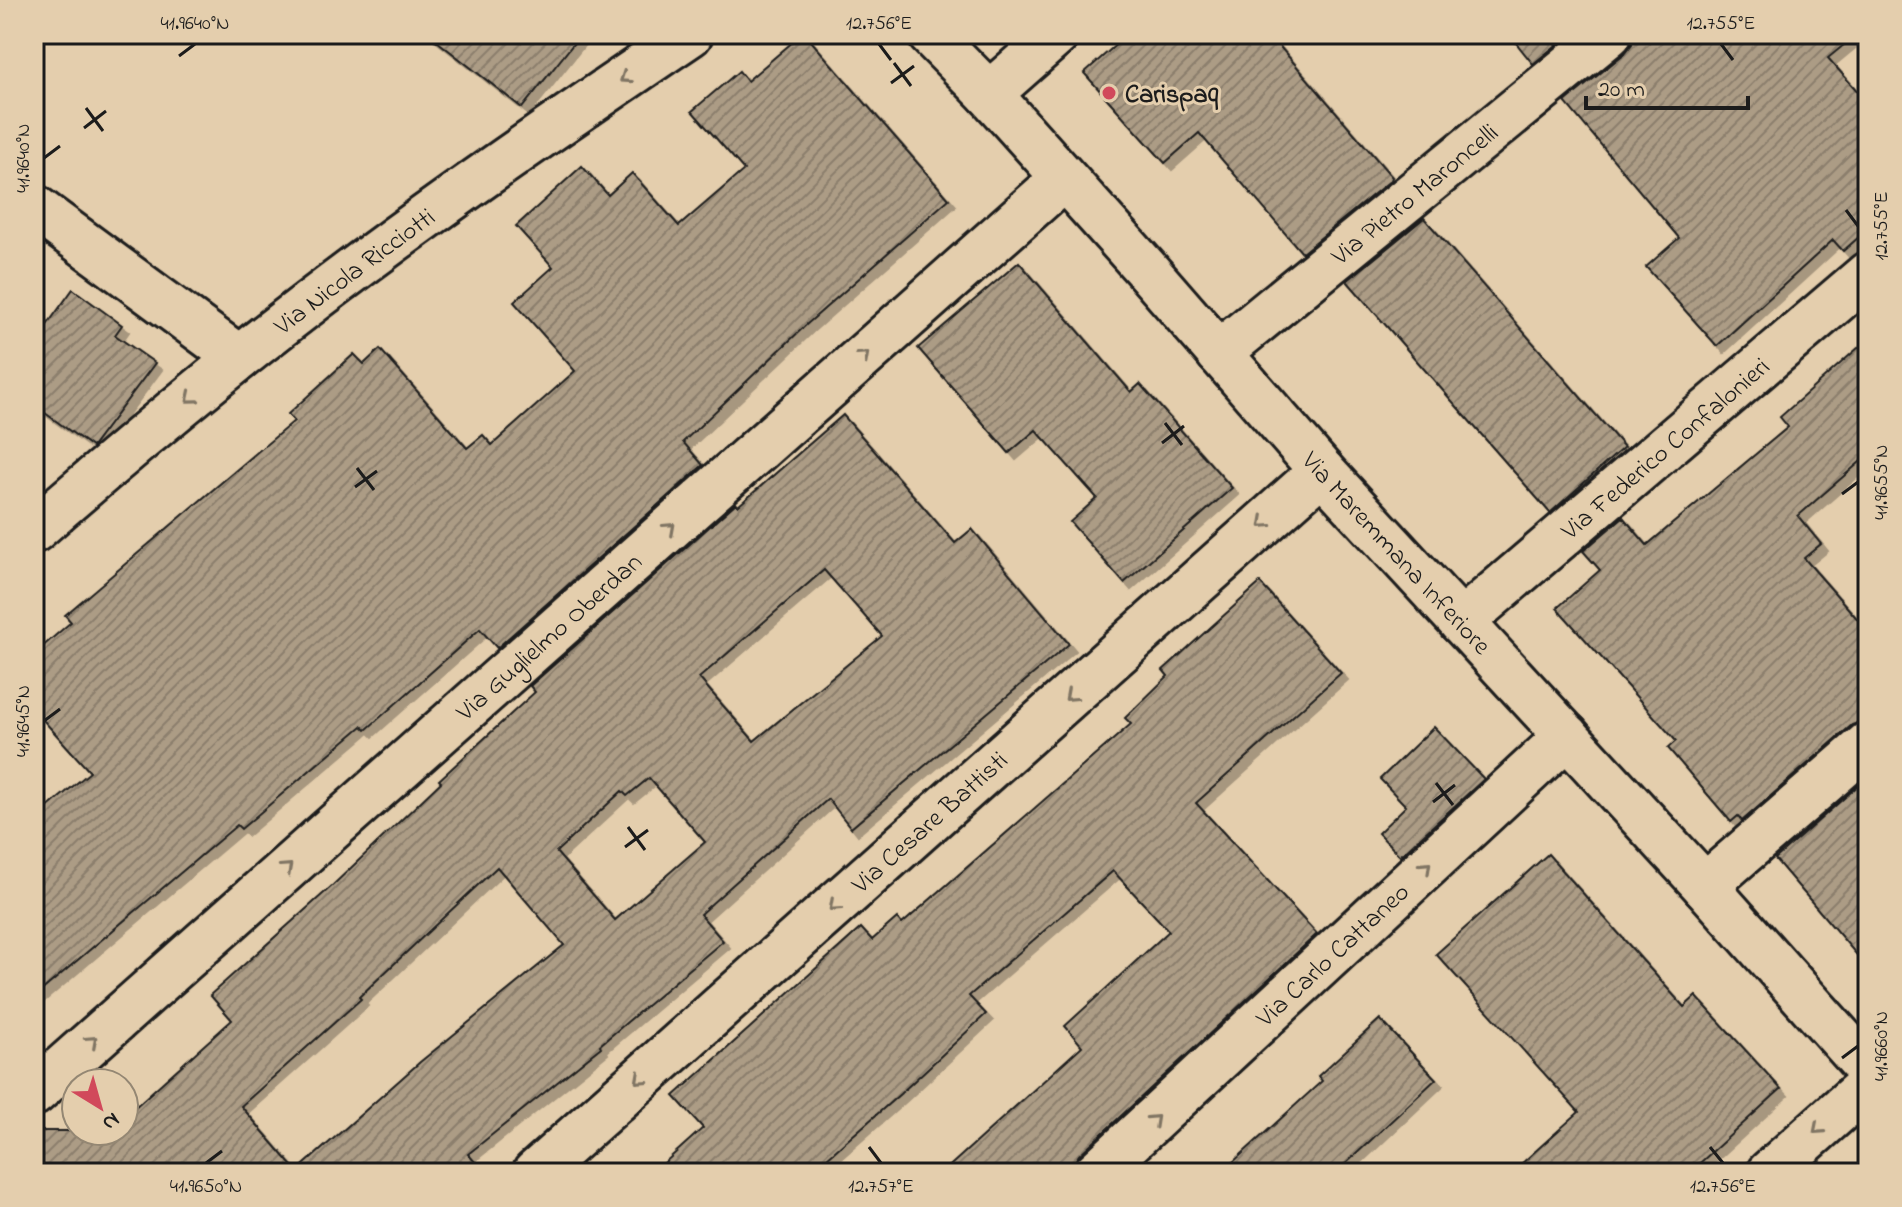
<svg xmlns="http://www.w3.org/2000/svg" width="1902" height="1207" viewBox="0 0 1902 1207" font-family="'Indie Flower',sans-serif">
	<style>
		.building { fill: url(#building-hatch); stroke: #1c1c1c; stroke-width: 2; fill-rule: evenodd; filter: url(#shadow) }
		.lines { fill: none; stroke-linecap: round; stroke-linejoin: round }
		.street-casing { stroke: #1c1c1c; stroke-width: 50 }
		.secondary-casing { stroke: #1c1c1c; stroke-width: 50 }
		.street { stroke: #e4cead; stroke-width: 44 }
		.secondary { stroke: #e4cead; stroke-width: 44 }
		.oneway { stroke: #807564 }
		.ticks { fill: none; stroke: #1c1c1c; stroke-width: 3 }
		.poi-dot { fill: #d1495b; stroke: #e4cead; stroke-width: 3 }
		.labels { text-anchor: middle; stroke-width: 6; stroke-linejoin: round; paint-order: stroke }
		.poi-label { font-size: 26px; font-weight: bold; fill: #1c1c1c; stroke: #e4cead; text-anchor: start }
		.street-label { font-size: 26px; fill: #1c1c1c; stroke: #e4cead }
		.neatline { fill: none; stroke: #1c1c1c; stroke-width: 3 }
		.ticks-label { font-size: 20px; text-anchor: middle; fill: #1c1c1c }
	</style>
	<defs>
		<pattern id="building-hatch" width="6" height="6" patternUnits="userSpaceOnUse" patternTransform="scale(2)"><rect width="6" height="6" fill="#ac9c85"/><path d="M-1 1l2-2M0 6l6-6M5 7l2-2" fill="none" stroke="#8b7e6c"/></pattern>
		<filter id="shadow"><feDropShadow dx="7" dy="7" stdDeviation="0" flood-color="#0004"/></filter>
	</defs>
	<rect width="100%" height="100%" fill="#e4cead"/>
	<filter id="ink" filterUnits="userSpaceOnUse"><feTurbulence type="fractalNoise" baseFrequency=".0125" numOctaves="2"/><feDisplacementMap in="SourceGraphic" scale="16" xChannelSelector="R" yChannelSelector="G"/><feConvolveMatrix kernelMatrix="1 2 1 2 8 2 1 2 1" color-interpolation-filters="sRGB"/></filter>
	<g filter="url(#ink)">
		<g class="building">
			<path d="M428 34H581L522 108Z"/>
			<path d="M802 34H805L949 199 806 325 683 442 703 465 497 648 480 629 366 730 362 726 241 829 237 825 34 997V819L90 772 34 710V654L71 622 65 615 294 421 288 414 354 354 364 364 380 349 467 448 483 435 492 445 575 371 514 302 553 267 516 226 582 166 608 195 632 173 679 226 744 170 692 111 739 71 747 81Z"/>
			<path d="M1128 34H1269L1392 177 1391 180 1302 253 1199 133 1165 163 1084 73Z"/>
			<path d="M1509 34H1570L1533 64Z"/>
			<path d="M1633 34H1857L1828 58 1868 103V229L1843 251 1833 240 1717 346 1646 267 1679 238 1565 102 1625 53 1632 44Z"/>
			<path d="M1424 218 1624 447 1550 513 1347 281Z"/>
			<path d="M1019 262 1131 392 1140 384 1232 488 1124 583 1070 522 1097 498 1036 430 1009 453 918 348Z"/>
			<path d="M73 289 122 325 115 335 155 363 92 447 34 405V343Z"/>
			<path d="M1868 339V455L1798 516 1821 544 1804 558 1868 631V720L1852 725 1742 821 1738 816 1731 822 1668 748 1676 741 1557 608 1600 570 1583 551 1623 517 1647 545 1788 427 1780 417Z"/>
			<path d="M843 415 955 543 972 529 1069 644 851 828 828 799 700 914 723 941 600 1045 601 1047 468 1154 485 1173H34V1131H124V1117L232 1020 210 995 333 885 441 782 439 780 535 692 530 686 736 503 738 506ZM824 570 882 636 754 741 699 678ZM649 778 705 842 615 920 556 852 622 791 627 796ZM497 867 564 945 420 1062 297 1171 241 1106 361 999 359 997Z"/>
			<path d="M1260 583 1341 673 1196 803 1317 934 1079 1155 1067 1173H942L1082 1046 1065 1026 1169 931 1113 871 969 996 986 1014 900 1094 810 1173H653L703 1128 674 1096 861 928 872 940 897 918 902 924 1131 724 1125 718 1168 676 1163 670Z"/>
			<path d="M1434 727 1484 779 1400 856 1378 833 1406 806 1380 779Z"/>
			<path d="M1868 777V968L1775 859Z"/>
			<path d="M1548 854 1684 1007 1696 996 1781 1089 1689 1173H1511L1579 1112 1436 954Z"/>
			<path d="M1380 1019 1436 1079 1336 1173H1221L1322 1081 1318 1076Z"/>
		</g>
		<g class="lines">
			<defs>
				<g id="street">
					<path d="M989 94 1057 34"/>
					<path d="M34 207 239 358"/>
					<path id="s1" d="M1219 353 1609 34"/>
					<path id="s2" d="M34 530C101 472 169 414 238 359 383 243 536 138 690 34"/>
					<path id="s3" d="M1461 622 1868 274"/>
					<path d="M1705 886 1868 744"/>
					<path id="s4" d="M34 1093 1063 179"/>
					<path id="s5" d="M535 1173 1322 471"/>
					<path id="s6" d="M1096 1173 1567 736"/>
					<path d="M1769 1173 1868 1085"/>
				</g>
				<g id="secondary">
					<path id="s7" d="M930 34 989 94 1146 269 1322 471 1705 886 1868 1069"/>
				</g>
			</defs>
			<use href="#street" class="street-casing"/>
			<use href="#secondary" class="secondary-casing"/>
			<use href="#street" class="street"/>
			<use href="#secondary" class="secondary"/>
		</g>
		<defs><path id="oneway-chevron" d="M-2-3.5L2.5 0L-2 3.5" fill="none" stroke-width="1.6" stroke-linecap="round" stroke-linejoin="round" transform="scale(2)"/></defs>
		<g class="oneway">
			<use href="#oneway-chevron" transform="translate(625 78) rotate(146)"/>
			<use href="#oneway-chevron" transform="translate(864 356) rotate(-42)"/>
			<use href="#oneway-chevron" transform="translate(191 398) rotate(140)"/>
			<use href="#oneway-chevron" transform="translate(1264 523) rotate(138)"/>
			<use href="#oneway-chevron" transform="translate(670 528) rotate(-42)"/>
			<use href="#oneway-chevron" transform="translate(1070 696) rotate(138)"/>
			<use href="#oneway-chevron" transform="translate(1426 867) rotate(-43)"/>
			<use href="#oneway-chevron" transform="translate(287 868) rotate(-42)"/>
			<use href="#oneway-chevron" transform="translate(834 906) rotate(138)"/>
			<use href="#oneway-chevron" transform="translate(92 1041) rotate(-42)"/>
			<use href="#oneway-chevron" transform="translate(640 1079) rotate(138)"/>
			<use href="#oneway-chevron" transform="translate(1154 1120) rotate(-43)"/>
			<use href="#oneway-chevron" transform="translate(1818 1129) rotate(139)"/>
		</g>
	</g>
	<path class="ticks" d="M879 44 891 60M1721 44 1733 60M179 56 195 44M894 63 911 86M891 83 914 66M86 108 103 131M84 128 106 111M44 158 60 146M1846 210 1858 226M1165 423 1182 445M1162 443 1184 426M357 468 374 490M355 487 377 471M1842 494 1858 482M44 721 60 709M1436 783 1453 805M1433 802 1455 785M628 827 645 850M625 847 648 830M1842 1058 1858 1046M869 1147 881 1163M1710 1147 1723 1163M206 1163 222 1151"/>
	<circle class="poi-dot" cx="1109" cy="93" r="8"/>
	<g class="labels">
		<g class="poi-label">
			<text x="1125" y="102">Carispaq</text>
		</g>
		<g class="street-label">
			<text dy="9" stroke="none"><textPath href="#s1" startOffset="252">Via Pietro Maroncelli</textPath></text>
			<text dy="9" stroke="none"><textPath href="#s2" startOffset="412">Via Nicola Ricciotti</textPath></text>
			<text dy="9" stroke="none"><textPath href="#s3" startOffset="268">Via Federico Confalonieri</textPath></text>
			<text dy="9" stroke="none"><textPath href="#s7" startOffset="698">Via Maremmana Inferiore</textPath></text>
			<text dy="9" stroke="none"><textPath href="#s4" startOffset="688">Via Guglielmo Oberdan</textPath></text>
			<text dy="9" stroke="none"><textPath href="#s5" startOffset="528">Via Cesare Battisti</textPath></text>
			<text dy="9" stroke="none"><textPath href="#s6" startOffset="322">Via Carlo Cattaneo</textPath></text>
		</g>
	</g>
	<rect width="1902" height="1207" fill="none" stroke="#e4cead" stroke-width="88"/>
	<g transform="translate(100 1107) rotate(143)"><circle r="38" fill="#e4cead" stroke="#948773" stroke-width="2"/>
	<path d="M0-6L14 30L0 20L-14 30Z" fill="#d1495b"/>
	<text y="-12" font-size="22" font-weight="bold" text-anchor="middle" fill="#1c1c1c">N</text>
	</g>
	<path d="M1586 96v12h162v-12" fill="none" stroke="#1c1c1c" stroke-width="4"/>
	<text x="1598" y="96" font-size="24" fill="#1c1c1c" stroke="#e4cead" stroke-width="6" paint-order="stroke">20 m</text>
	<rect x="44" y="44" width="1814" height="1119" class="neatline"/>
	<g class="ticks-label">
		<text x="195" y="29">41.9640°N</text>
		<text x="879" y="29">12.756°E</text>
		<text x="1721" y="29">12.755°E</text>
		<text transform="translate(22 158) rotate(-90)" y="7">41.9640°N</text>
		<text transform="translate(1880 226) rotate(-90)" y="7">12.755°E</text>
		<text transform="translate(1880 482) rotate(-90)" y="7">41.9655°N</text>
		<text transform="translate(22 721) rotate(-90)" y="7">41.9645°N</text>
		<text transform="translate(1880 1046) rotate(-90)" y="7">41.9660°N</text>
		<text x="206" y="1192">41.9650°N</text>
		<text x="881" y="1192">12.757°E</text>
		<text x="1723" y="1192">12.756°E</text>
	</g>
</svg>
